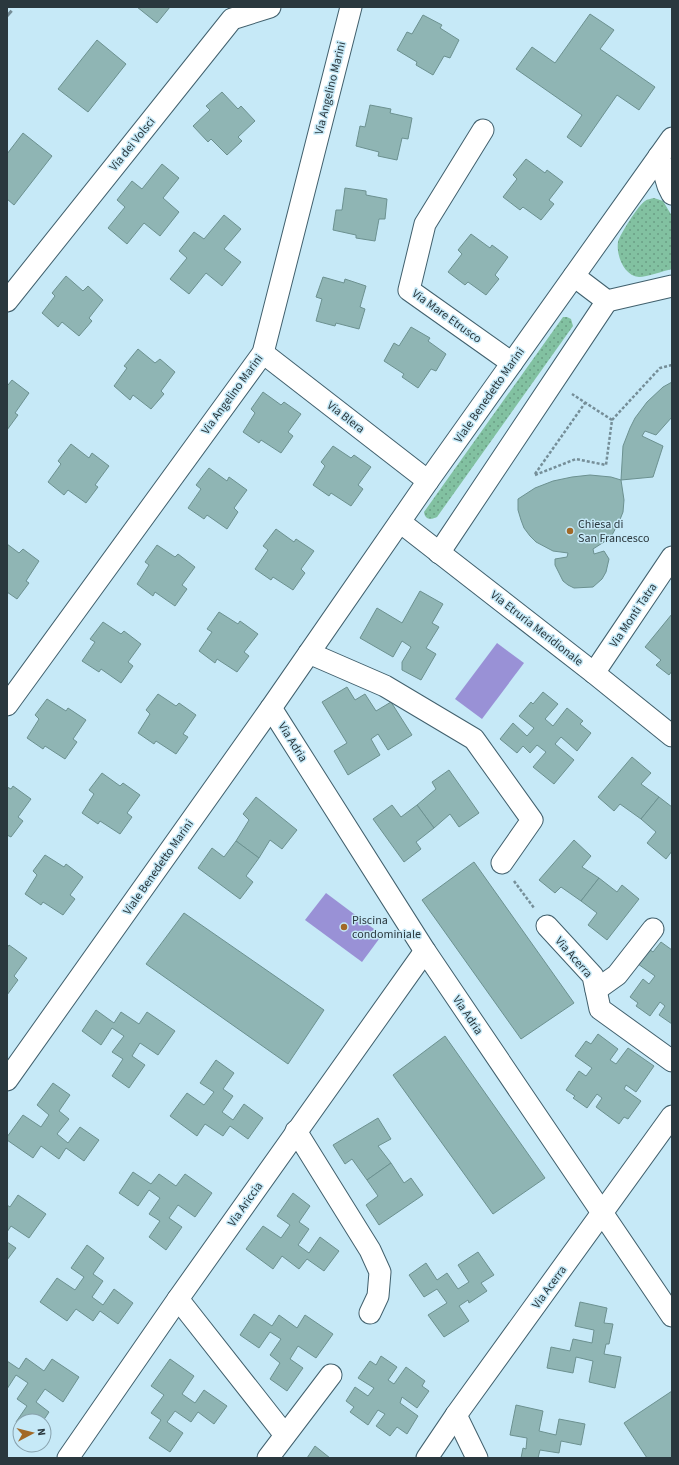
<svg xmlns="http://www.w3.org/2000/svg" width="679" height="1465" viewBox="0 0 679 1465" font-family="'Source Sans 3',sans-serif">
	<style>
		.grass { fill: url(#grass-dots) }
		.water { fill: #9991d6 }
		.building { fill: #8fb5b4; stroke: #6c9190 }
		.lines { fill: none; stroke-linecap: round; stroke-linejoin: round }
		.street-casing { stroke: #41606d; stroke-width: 23 }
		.path { stroke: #758e98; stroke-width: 2.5; stroke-dasharray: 3 2; stroke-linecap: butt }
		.street { stroke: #fff; stroke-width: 21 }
		.rail { stroke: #758d97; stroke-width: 3; stroke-dasharray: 7 7; stroke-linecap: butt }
		.poi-dot { fill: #a26927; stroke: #c6e9f7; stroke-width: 1.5 }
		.labels { text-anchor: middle; stroke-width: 3; stroke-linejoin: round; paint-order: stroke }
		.street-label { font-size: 12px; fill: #2a383e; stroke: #c6e9f7 }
		.poi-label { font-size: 12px; fill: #2a383e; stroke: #c6e9f7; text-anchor: start }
	</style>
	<defs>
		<pattern id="grass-dots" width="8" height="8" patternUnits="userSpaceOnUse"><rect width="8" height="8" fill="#82c1a1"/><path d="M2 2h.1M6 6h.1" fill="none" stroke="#6b9e85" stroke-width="1.8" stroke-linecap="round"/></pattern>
	</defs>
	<rect width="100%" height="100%" fill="#c6e9f7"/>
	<g class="grass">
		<path d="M654 198 663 201 672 216V269C663 271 647 277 639 277 624 276 616 255 618 242 619 236 639 204 645 201 647 199 651 199 654 198Z"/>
		<path d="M563 317H567L571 319 573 326 437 517C431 520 425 520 424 512Z"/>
	</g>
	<g class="water">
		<path d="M497 643 524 663 482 719 455 699Z"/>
		<path d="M326 893 382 935 362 962 305 920Z"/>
	</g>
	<g class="building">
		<path d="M137 7H170L157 23Z"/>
		<path d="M590 14 614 30 600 49 655 87 639 110 617 95 581 147 567 137 582 115 516 69 532 47 555 63Z"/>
		<path d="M423 15 442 25 440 28 459 40 450 58 444 56 433 75 416 65 417 62 397 50 407 32 412 34Z"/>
		<path d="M97 40 126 64 88 112 58 89Z"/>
		<path d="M222 92 238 109 241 106 255 121 238 137 242 141 227 155 211 139 208 142 193 126 210 110 206 106Z"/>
		<path d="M370 105 391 109 390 113 412 118 408 139 402 138 397 160 378 156 379 152 356 146 360 126 365 127Z"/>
		<path d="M23 133 52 156 14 205 7 199V154Z"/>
		<path d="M526 159 545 173 547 170 563 182 549 200 554 204 541 220 523 207 520 210 503 197 517 179 513 175Z"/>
		<path d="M162 164 179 178 163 198 179 212 160 236 144 223 127 244 108 228 125 207 117 200 132 181 142 189Z"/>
		<path d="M345 188 366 191V195L387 199 385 219H379L375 241 356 238V235L333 230 336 210H342Z"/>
		<path d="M224 215 241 229 224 249 241 262 222 286 206 273 189 294 170 279 187 258 179 251 194 232 204 239Z"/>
		<path d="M471 234 490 248 492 245 508 257 495 275 499 279 486 295 468 282 465 285 448 272 462 254 458 250Z"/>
		<path d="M66 276 83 291 88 286 103 300 89 318 92 321 79 336 62 322 58 327 42 313 55 296 52 293Z"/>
		<path d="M323 277 344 283 345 279 366 286 360 307 365 309 359 329 336 323 335 326 316 321 322 299 316 297Z"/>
		<path d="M411 327 430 338 428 341 446 354 436 371 431 369 418 388 402 377 404 374 384 361 394 343 399 346Z"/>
		<path d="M138 349 155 363 160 359 175 372 161 391 164 394 151 409 133 395 130 400 114 386 127 368 124 366Z"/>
		<path d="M12 380 29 393 15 413 18 415 7 430V384L8 385Z"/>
		<path d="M672 382V417L656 435 645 431 642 436 663 446 653 477 621 480 623 446 630 428 635 418 647 402 663 387Z"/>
		<path d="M263 392 281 405 284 402 301 414 288 432 293 436 281 453 261 440 259 443 243 432 255 413 251 409Z"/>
		<path d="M71 444 89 458 92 453 109 466 95 485 98 487 86 503 68 490 64 495 48 482 61 464 58 461Z"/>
		<path d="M333 446 351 458 354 455 371 467 358 485 363 489 351 506 331 493 329 496 313 485 325 466 321 462Z"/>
		<path d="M209 468 227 481 229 477 247 490 234 508 238 512 227 529 207 515 204 519 188 508 201 489 196 485Z"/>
		<path d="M590 475 611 477 621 480 624 500 623 512 619 522 612 535 607 540 593 549 594 554 604 551 609 559 606 572 602 579 593 587 574 588 568 585 563 581 555 565V559L567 557 568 553 553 551 536 542 530 536 524 528 521 520 518 510V499L535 488 553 481 572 477Z"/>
		<path d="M276 529 294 542 296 539 314 551 301 569 305 573 293 590 273 577 271 580 255 569 268 550 263 546Z"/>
		<path d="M7 544 19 553 23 549 39 561 26 581 29 583 17 599 7 592Z"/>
		<path d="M157 545 175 557 178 554 195 567 182 585 187 589 175 606 155 592 153 596 137 584 149 565 145 562Z"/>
		<path d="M420 591 443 604 432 623 439 627 426 648 436 654 421 680 402 670V662L411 647 402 641 393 657 360 638 377 608 402 623Z"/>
		<path d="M219 612 238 624 240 621 258 634 244 652 249 656 237 672 217 659 215 663 199 651 212 632 207 629Z"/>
		<path d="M672 614V671L669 675 656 665 661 660 645 647Z"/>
		<path d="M103 622 121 634 124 631 141 644 128 662 133 666 121 683 101 669 99 672 82 661 95 642 90 639Z"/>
		<path d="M347 687 355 700 365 694 376 711 391 702 412 735 388 750 378 734 371 739 380 755 348 775 334 751 347 743 322 702Z"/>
		<path d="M543 692 558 704 545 719 553 726 567 708 583 721 580 724 591 733 577 751 561 737 555 744 574 760 554 784 533 767 546 752 537 745 530 753 523 746 517 753 500 739 513 723 527 736 534 728 519 716 531 702 533 704Z"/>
		<path d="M158 694 176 706 179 703 196 715 183 734 188 737 176 754 156 741 154 744 138 733 150 714 146 710Z"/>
		<path d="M47 699 66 711 68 708 86 720 73 739 77 742 65 759 45 746 43 749 27 738 39 719 35 715Z"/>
		<path d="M632 757 651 773 641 784 659 797 641 819 620 804 614 811 598 797Z"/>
		<path d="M449 770 479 813 459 827 450 814 434 828 417 805 436 789 432 782Z"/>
		<path d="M102 773 120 786 123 783 140 795 127 813 132 817 120 834 100 821 98 824 82 813 94 794 89 790Z"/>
		<path d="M13 786 31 799 18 817 23 821 11 837 7 835V787L11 789Z"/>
		<path d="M256 797 297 830 282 849 270 840 259 858 236 841 249 820 243 814Z"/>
		<path d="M659 797 672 807V851L666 859 647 843 656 832 641 819Z"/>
		<path d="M392 805 401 817 417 805 434 828 416 842 421 849 404 862 373 819Z"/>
		<path d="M574 840 591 856 582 867 599 878 581 901 561 887 555 893 539 880Z"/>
		<path d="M236 841 259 858 246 876 253 882 240 899 198 868 212 848 224 857Z"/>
		<path d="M45 855 64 867 66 864 83 877 70 895 75 899 63 915 43 902 41 905 25 894 37 875 33 871Z"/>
		<path d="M474 862 574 1003 521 1039 422 900Z"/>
		<path d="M599 878 617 892 622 885 639 899 607 940 588 925 597 913 581 901Z"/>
		<path d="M184 913 324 1010 288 1064 146 964Z"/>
		<path d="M661 942 672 950V1024L659 1015 665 1006 660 1002 650 1016 636 1006 638 1003 630 997 643 979 649 984 655 976 638 964 649 949 653 952Z"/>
		<path d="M9 945 27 958 14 976 18 980 7 995V948Z"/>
		<path d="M96 1010 114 1023 121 1012 139 1024 147 1012 175 1031 158 1055 140 1043 132 1056 145 1065 129 1088 112 1076 123 1059 112 1052 124 1036 112 1028 101 1045 82 1031Z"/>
		<path d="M598 1034 618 1049 610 1060 616 1064 628 1048 654 1066 636 1092 626 1085 624 1089 641 1101 628 1119 624 1117 619 1124 596 1107 602 1098 597 1094 587 1108 573 1098 575 1096 566 1090 579 1071 586 1076 592 1068 575 1056 586 1041 591 1044Z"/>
		<path d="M445 1036 545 1178 493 1214 393 1075Z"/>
		<path d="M216 1060 234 1073 223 1089 233 1096 222 1112 233 1120 244 1104 263 1118 248 1139 230 1126 223 1136 205 1124 197 1136 170 1116 187 1093 204 1105 214 1092 200 1083Z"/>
		<path d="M53 1083 70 1095 59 1111 69 1119 57 1134 68 1143 80 1127 99 1140 84 1161 66 1148 59 1159 41 1146 33 1158 7 1140V1137L23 1115 41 1127 49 1115 37 1105Z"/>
		<path d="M378 1118 391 1139 378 1146 391 1163 367 1180 352 1159 345 1164 333 1145Z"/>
		<path d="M391 1163 404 1183 411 1178 423 1195 379 1225 366 1205 378 1196 367 1180Z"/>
		<path d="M133 1172 151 1184 159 1174 176 1186 185 1174 212 1193 195 1217 178 1205 169 1218 182 1227 166 1250 149 1237 160 1221 149 1214 160 1198 149 1190 138 1206 119 1193Z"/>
		<path d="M293 1193 310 1206 299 1222 309 1229 298 1245 309 1253 320 1237 339 1251 324 1271 307 1259 299 1269 282 1256 273 1269 246 1249 263 1226 281 1238 290 1225 277 1216Z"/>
		<path d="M18 1195 46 1214 29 1238 11 1226 7 1232V1205L10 1207Z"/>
		<path d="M7 1242 16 1248 7 1260Z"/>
		<path d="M87 1245 104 1258 93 1274 103 1281 92 1297 103 1305 114 1289 133 1303 118 1324 100 1311 93 1321 76 1309 67 1321 40 1302 57 1278 75 1290 84 1277 71 1268Z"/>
		<path d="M478 1252 494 1275 481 1283 487 1291 469 1303 468 1300 459 1306 469 1321 444 1337 428 1315 447 1303 437 1289 424 1297 409 1275 426 1263 437 1280 447 1273 458 1289 469 1282 458 1265Z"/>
		<path d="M580 1302 607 1308 604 1323 613 1324 609 1344H606L604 1354 621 1357 615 1388 589 1382 593 1361 576 1357 573 1373 547 1368 551 1347 570 1351 573 1339 592 1343 594 1330 575 1326Z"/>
		<path d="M254 1314 272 1326 279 1315 297 1328 305 1315 333 1334 316 1358 298 1346 290 1359 303 1368 287 1391 270 1379 280 1363 270 1355 281 1339 270 1332 259 1348 240 1335Z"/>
		<path d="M381 1356 397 1367 388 1380 394 1384 406 1367 425 1381 422 1386 429 1391 417 1408 402 1397 400 1403 418 1416 407 1434 397 1427 390 1436 376 1426 385 1414 378 1410 368 1425 350 1412 354 1407 346 1401 355 1387 368 1396 374 1388 358 1378 370 1361 376 1365Z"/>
		<path d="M26 1358 44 1371 52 1359 79 1377 63 1402 45 1389 36 1402 49 1412 43 1421H20V1425L16 1422 27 1406 17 1399 28 1383 16 1375 7 1389V1361L19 1369Z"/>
		<path d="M170 1359 194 1376 182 1394 195 1403 204 1390 227 1406 214 1424 198 1412 191 1422 175 1411 167 1422 183 1433 170 1452 149 1438 161 1420 151 1413 164 1395 151 1386Z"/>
		<path d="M672 1391V1458H647L624 1423Z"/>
		<path d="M516 1405 543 1411 539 1431 556 1435 559 1419 585 1424 581 1445 561 1441 559 1453 540 1450 538 1458H521L523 1448 526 1449 527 1438 510 1435Z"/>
		<path d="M315 1446 330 1458H307Z"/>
	</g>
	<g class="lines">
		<defs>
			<g id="street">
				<path d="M483 130 425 224 409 290 512 363"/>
				<path d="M659 156 668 186 672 194"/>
				<path d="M574 276 607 301 672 286"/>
				<path d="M7 301 232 19 270 7"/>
				<path d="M263 353 428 481"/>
				<path d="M400 522 594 673 672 736"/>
				<path d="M439 553 607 301"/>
				<path d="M309 653 385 686 474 739 532 820 502 863"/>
				<path d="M594 673 672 557"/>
				<path d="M7 705 263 353 351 7"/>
				<path d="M271 708 425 951 672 1316"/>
				<path d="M547 926 593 976 600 1009 672 1061"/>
				<path d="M596 990 617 975 653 929"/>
				<path d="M7 1080 271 708 428 481 672 138"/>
				<path d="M296 1131 370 1250 380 1272 378 1296 370 1313"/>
				<path d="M178 1299 285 1435"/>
				<path d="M456 1415 477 1458"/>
				<path d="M68 1458 178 1299 425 951"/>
				<path d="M268 1458 331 1375"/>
				<path d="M427 1458 456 1415 672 1116"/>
			</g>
		</defs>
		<use href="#street" class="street-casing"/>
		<g class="path">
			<path d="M612 420 660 368 672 365"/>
			<path d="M535 474 585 403"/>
			<path d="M535 475 576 459 606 465 612 420 572 394"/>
			<path d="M514 881 534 908"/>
		</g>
		<use href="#street" class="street"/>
		<path class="rail" d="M7 16 15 7"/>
	</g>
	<g class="poi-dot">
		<circle cx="570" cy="531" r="4"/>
		<circle cx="344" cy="927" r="4"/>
	</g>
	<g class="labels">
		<g class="street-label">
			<text transform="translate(330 88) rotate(-76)" y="4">Via Angelino Marini</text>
			<text transform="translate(132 144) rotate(-51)" y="4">Via dei Volsci</text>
			<text transform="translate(447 316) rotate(36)" y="4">Via Mare Etrusco</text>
			<text transform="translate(232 394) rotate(-54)" y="4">Via Angelino Marini</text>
			<text transform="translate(489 395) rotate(-55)" y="4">Viale Benedetto Marini</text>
			<text transform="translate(346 417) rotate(38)" y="4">Via Blera</text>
			<text transform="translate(633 615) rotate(-56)" y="4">Via Monti Tatra</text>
			<text transform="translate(537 628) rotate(38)" y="4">Via Etruria Meridionale</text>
			<text transform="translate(293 742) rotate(58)" y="4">Via Adria</text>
			<text transform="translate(158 867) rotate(-55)" y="4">Viale Benedetto Marini</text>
			<text transform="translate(574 957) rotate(49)" y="4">Via Acerra</text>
			<text transform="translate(468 1015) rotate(56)" y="4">Via Adria</text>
			<text transform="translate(245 1204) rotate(-55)" y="4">Via Ariccia</text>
			<text transform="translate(549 1287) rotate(-54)" y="4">Via Acerra</text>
		</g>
		<g class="poi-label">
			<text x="578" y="528">Chiesa di<tspan x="578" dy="14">San Francesco</tspan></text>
			<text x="352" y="924">Piscina<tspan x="352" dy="14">condominiale</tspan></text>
		</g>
	</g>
	<rect width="679" height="1465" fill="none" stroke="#2a383e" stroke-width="16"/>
	<g transform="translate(32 1433) rotate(83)"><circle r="19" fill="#c6e9f7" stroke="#88a2ad"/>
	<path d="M0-3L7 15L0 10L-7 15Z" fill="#a26927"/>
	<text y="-6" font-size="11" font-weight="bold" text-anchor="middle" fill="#2a383e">N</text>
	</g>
</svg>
